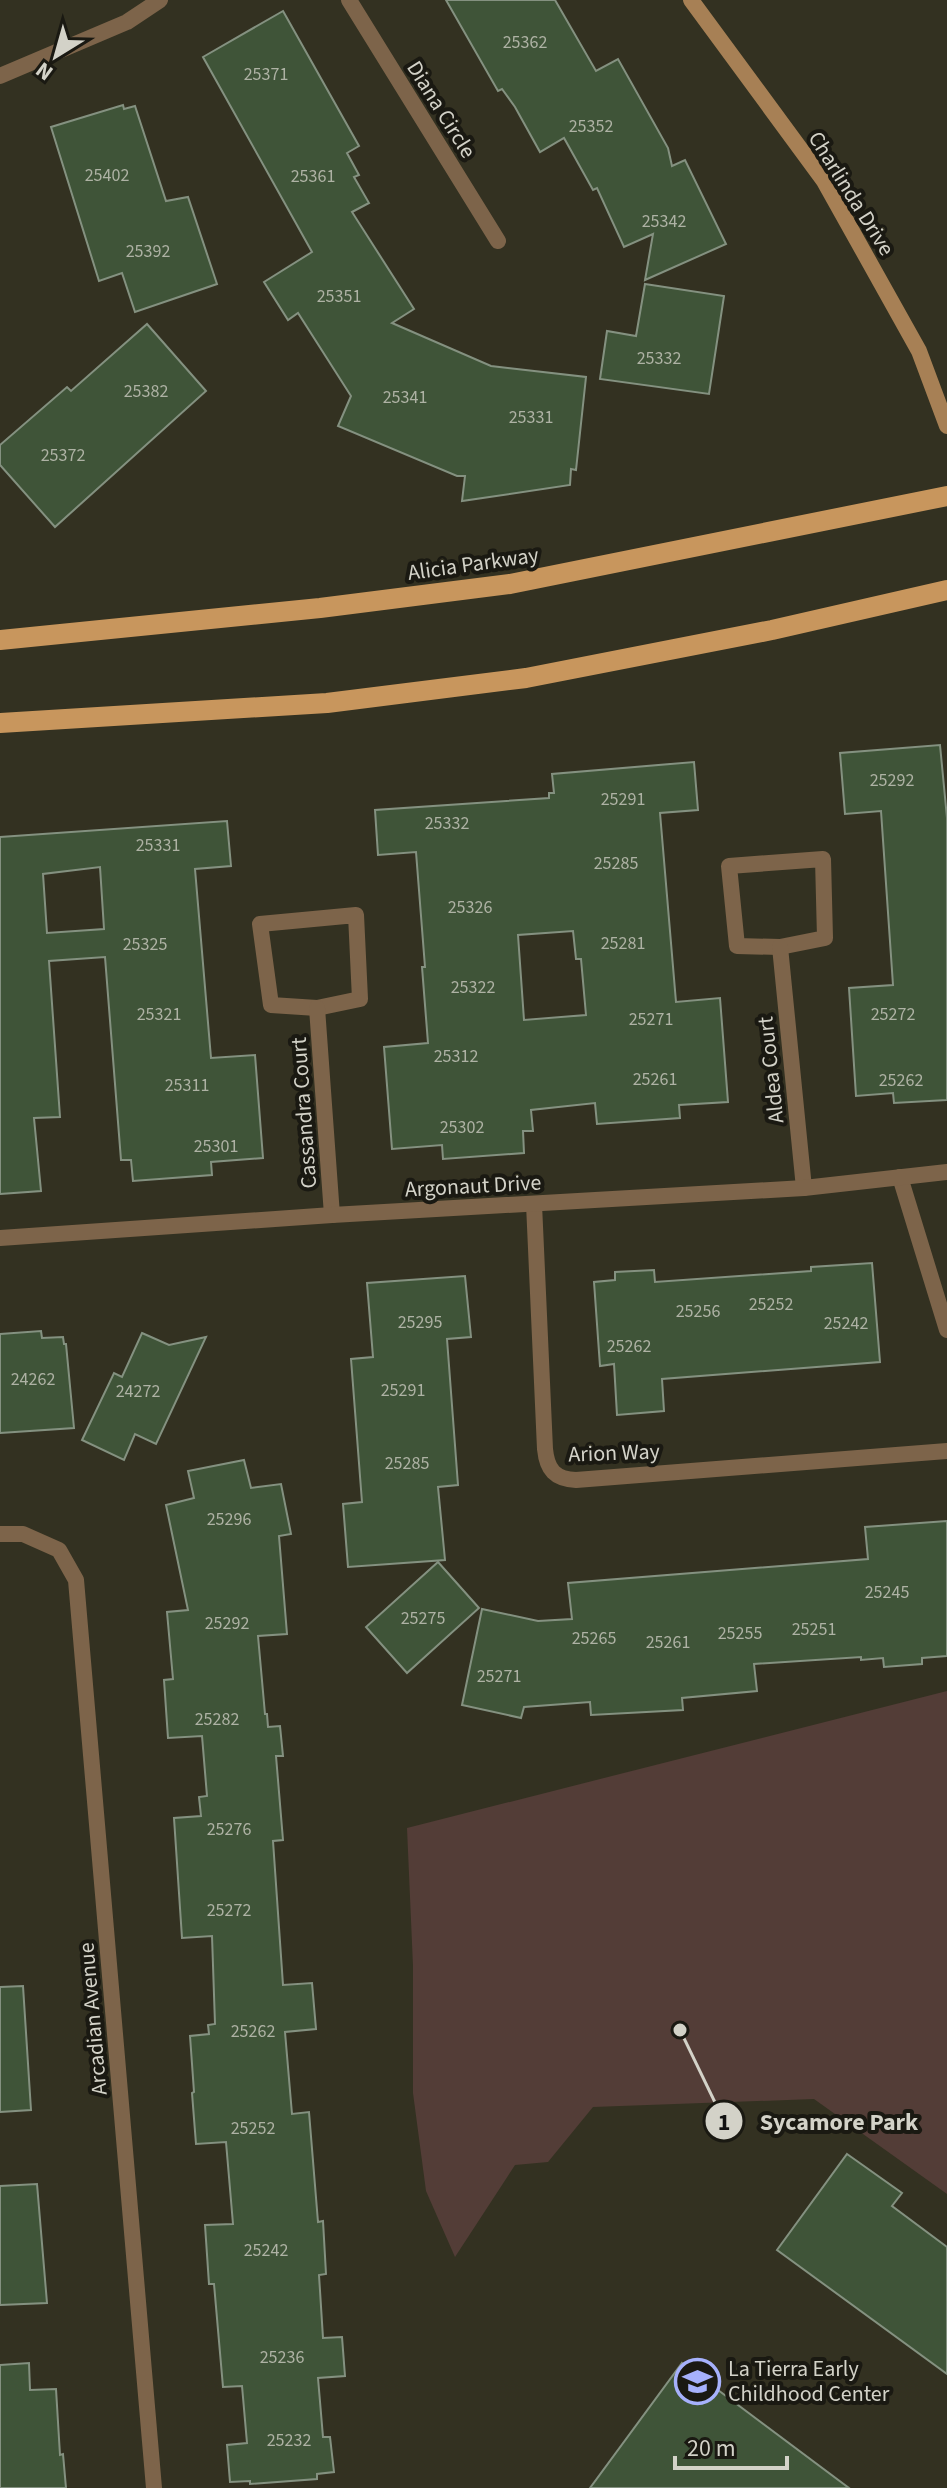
<svg xmlns="http://www.w3.org/2000/svg" width="947" height="2488" viewBox="0 0 947 2488" font-family="'Source Sans 3',sans-serif">
	<style>
		.green { fill: #533d37 }
		.building { fill: #3f5438; stroke: #849180; stroke-width: 2; fill-rule: evenodd }
		.lines { fill: none; stroke-linecap: round; stroke-linejoin: round }
		.street { stroke: #7d644a; stroke-width: 16 }
		.secondary { stroke: #a78055; stroke-width: 16 }
		.primary { stroke: #c8965d; stroke-width: 20 }
		.labels { text-anchor: middle; stroke-width: 8; stroke-linejoin: round; paint-order: stroke }
		.number-label { font-size: 18px; fill: #aeb2a4 }
		.street-label { font-size: 22px; fill: #d3d2c8; stroke: #1a1912 }
		.poi-label { font-size: 22px; fill: #d3d2c8; stroke: #1a1912; text-anchor: start }
		.leader { fill: none; stroke: #d3d2c8; stroke-width: 3 }
		.callout-dot { fill: #d3d2c8; stroke: #1a1912; stroke-width: 3 }
		.mark-label { font-size: 24px; text-anchor: middle; font-weight: bold; fill: #111 }
		.callout-label { font-size: 24px; text-anchor: middle; font-weight: bold; fill: #d3d2c8; stroke: #1a1912; stroke-width: 8; stroke-linejoin: round; paint-order: stroke }
	</style>
	<rect width="100%" height="100%" fill="#333121"/>
	<path class="green" d="M947 1691V2194L814 2099 593 2107 548 2162 515 2165 455 2257 426 2191 413 2093V1966L407 1828Z"/>
	<g class="building">
		<path d="M446 0H555L596 71 618 59 668 148 672 166 685 160 726 244 645 280 653 234 624 247 597 188 593 190 564 138 540 152 515 107 502 89 498 91Z"/>
		<path d="M283 11 359 146 347 153 359 175 354 177 369 203 352 212 414 309 392 323 491 366 586 377 576 470 571 469 570 485 462 501 465 476H457L338 426 351 396 298 313 288 320 264 282 312 252 203 57Z"/>
		<path d="M123 105 124 109 135 106 166 201 188 197 217 284 135 312 122 273 99 281 51 127Z"/>
		<path d="M645 284 724 296 709 394 600 379 607 331 636 336Z"/>
		<path d="M147 324 206 391 55 527 0 465V445L67 387 71 391Z"/>
		<path d="M940 745 947 818V1100L894 1103 893 1093 856 1096 849 988 893 985 881 811 845 814 840 753Z"/>
		<path d="M694 762 698 810 660 813 676 1002 720 998 728 1102 679 1105 680 1118 597 1124 595 1103 531 1110 533 1131H523L524 1153 443 1159 442 1145 392 1149 384 1047 428 1043 422 967H425L416 852 378 855 375 810 549 798V793H554L552 774ZM573 931 576 959H581L586 1015 524 1020 518 935Z"/>
		<path d="M227 821 231 866 195 869 211 1058 255 1055 263 1158 211 1162 212 1175 133 1181 131 1160H121L105 957 49 961 60 1117 34 1118 41 1191 0 1194V837ZM100 867 104 929 47 933 43 874Z"/>
		<path d="M872 1263 880 1362 662 1379 664 1411 617 1415 614 1364 600 1366 594 1282 615 1280V1272L654 1270 655 1282 811 1271V1267Z"/>
		<path d="M465 1276 471 1337 447 1339 458 1485 438 1487 445 1560 348 1567 343 1504 362 1502 351 1359 373 1357 367 1283Z"/>
		<path d="M41 1331 42 1338 63 1337 64 1344H66L74 1428 0 1433V1334Z"/>
		<path d="M142 1333 169 1345 206 1337 156 1444 135 1434 124 1460 82 1440 114 1373 122 1377Z"/>
		<path d="M244 1460 251 1488 281 1484 291 1534 279 1536 287 1634 258 1636 265 1714H267L268 1727 280 1726 283 1756H276L283 1840 273 1841 283 1985 312 1983 316 2029 285 2032 292 2114 309 2112 318 2222 323 2221 326 2274 319 2275 323 2338 342 2337 345 2376 318 2378 323 2437H330L334 2472 317 2474V2479L250 2484V2481L230 2482 227 2445 247 2443 242 2386 223 2387 214 2284H209L205 2225 233 2224 226 2142 196 2144 192 2093 194 2092 190 2036 209 2034 208 2025 215 2024 212 1936 182 1938 174 1818 201 1816 199 1797 207 1796 202 1736 168 1738 164 1680 173 1679 167 1612 188 1610 166 1505 194 1498 188 1471Z"/>
		<path d="M947 1521V1656L922 1658V1664L884 1667 883 1658 861 1660V1657L754 1664 757 1691 682 1698 683 1710 591 1715 590 1702 524 1707 521 1718 462 1705 482 1609 538 1621 572 1619 568 1583 868 1559 865 1527Z"/>
		<path d="M438 1562 479 1608 407 1673 366 1627Z"/>
		<path d="M23 1986 31 2110 0 2112V1987Z"/>
		<path d="M847 2154 902 2193 892 2206 947 2247V2374L777 2250Z"/>
		<path d="M37 2184 47 2303 0 2305V2186Z"/>
		<path d="M29 2363 30 2390 56 2389 60 2455 63 2454 66 2488H0V2365Z"/>
		<path d="M682 2363 849 2488H590Z"/>
	</g>
	<g class="lines">
		<g class="street">
			<path d="M349 0 498 241"/>
			<path d="M0 76 127 22 160 0"/>
			<path d="M823 859 825 938 780 947 737 946 729 866Z"/>
			<path d="M356 915 360 999 317 1008 271 1005 260 924Z"/>
			<path d="M780 947 804 1188"/>
			<path d="M317 1008 332 1215"/>
			<path d="M900 1177 947 1330"/>
			<path d="M534 1204 545 1449C547 1470 555 1479 576 1480L947 1451"/>
			<path d="M0 1238 332 1215 804 1188 947 1172"/>
			<path d="M0 1534H23L59 1550 76 1580 154 2488"/>
		</g>
		<path class="secondary" d="M691 0 824 181 919 351 947 426"/>
		<g class="primary">
			<path d="M0 640 320 608 510 584 947 496"/>
			<path d="M0 723 327 703 526 678 772 630 947 590"/>
		</g>
	</g>
	<defs>
		<symbol id="school-ring" viewBox="-11 -11 22 22"><circle r="9.5" fill="#1a1912" stroke="#a6b1fc" stroke-width="1.5"/><path d="M0-5L7-2L0 1L-7-2ZM-4 1L0 2.5L4 1V4Q0 6-4 4Z" fill="#a6b1fc"/></symbol>
	</defs>
	<g fill-rule="evenodd">
		<use href="#school-ring" x="672" y="2356" width="51" height="51"/>
	</g>
	<g class="labels">
		<g class="number-label">
			<text x="525" y="48">25362</text>
			<text x="266" y="80">25371</text>
			<text x="591" y="132">25352</text>
			<text x="107" y="181">25402</text>
			<text x="313" y="182">25361</text>
			<text x="664" y="227">25342</text>
			<text x="148" y="257">25392</text>
			<text x="339" y="302">25351</text>
			<text x="659" y="364">25332</text>
			<text x="146" y="397">25382</text>
			<text x="405" y="403">25341</text>
			<text x="531" y="423">25331</text>
			<text x="63" y="461">25372</text>
			<text x="892" y="786">25292</text>
			<text x="623" y="805">25291</text>
			<text x="447" y="829">25332</text>
			<text x="158" y="851">25331</text>
			<text x="616" y="869">25285</text>
			<text x="470" y="913">25326</text>
			<text x="623" y="949">25281</text>
			<text x="145" y="950">25325</text>
			<text x="473" y="993">25322</text>
			<text x="159" y="1020">25321</text>
			<text x="893" y="1020">25272</text>
			<text x="651" y="1025">25271</text>
			<text x="456" y="1062">25312</text>
			<text x="655" y="1085">25261</text>
			<text x="901" y="1086">25262</text>
			<text x="187" y="1091">25311</text>
			<text x="462" y="1133">25302</text>
			<text x="216" y="1152">25301</text>
			<text x="771" y="1310">25252</text>
			<text x="698" y="1317">25256</text>
			<text x="420" y="1328">25295</text>
			<text x="846" y="1329">25242</text>
			<text x="629" y="1352">25262</text>
			<text x="33" y="1385">24262</text>
			<text x="403" y="1396">25291</text>
			<text x="138" y="1397">24272</text>
			<text x="407" y="1469">25285</text>
			<text x="229" y="1525">25296</text>
			<text x="887" y="1598">25245</text>
			<text x="423" y="1624">25275</text>
			<text x="227" y="1629">25292</text>
			<text x="814" y="1635">25251</text>
			<text x="740" y="1639">25255</text>
			<text x="594" y="1644">25265</text>
			<text x="668" y="1648">25261</text>
			<text x="499" y="1682">25271</text>
			<text x="217" y="1725">25282</text>
			<text x="229" y="1835">25276</text>
			<text x="229" y="1916">25272</text>
			<text x="253" y="2037">25262</text>
			<text x="253" y="2134">25252</text>
			<text x="266" y="2256">25242</text>
			<text x="282" y="2363">25236</text>
			<text x="289" y="2446">25232</text>
		</g>
		<g class="street-label">
			<text transform="translate(442 109) rotate(58)" y="8">Diana Circle</text>
			<text transform="translate(852 193) rotate(58)" y="8">Charlinda Drive</text>
			<text transform="translate(473 563) rotate(-8)" y="8">Alicia Parkway</text>
			<text transform="translate(770 1070) rotate(-96)" y="8">Aldea Court</text>
			<text transform="translate(303 1113) rotate(-94)" y="8">Cassandra Court</text>
			<text transform="translate(473 1185) rotate(-3)" y="8">Argonaut Drive</text>
			<text transform="translate(614 1452) rotate(-2)" y="8">Arion Way</text>
			<text transform="translate(92 2019) rotate(-95)" y="8">Arcadian Avenue</text>
		</g>
		<g class="poi-label">
			<text x="728" y="2376">La Tierra Early<tspan x="728" dy="25">Childhood Center</tspan></text>
		</g>
	</g>
	<path class="leader" d="M680 2030L724 2121"/>
	<g class="callout-dot">
		<circle cx="680" cy="2030" r="8"/>
		<circle cx="724" cy="2121" r="20"/>
	</g>
	<g class="mark-label">
		<text x="724" y="2130">1</text>
	</g>
	<g class="callout-label">
		<text x="839" y="2130">Sycamore Park</text>
	</g>
	<g transform="translate(56 56) rotate(217)" stroke="#1a1912" stroke-width="6" paint-order="stroke">
	<path d="M0-6L14 30L0 20L-14 30Z" fill="#d3d2c8"/>
	<text y="-12" font-size="22" font-weight="bold" text-anchor="middle" fill="#d3d2c8">N</text>
	</g>
	<path d="M675 2456v12h112v-12" fill="none" stroke="#d3d2c8" stroke-width="4"/>
	<text x="687" y="2456" font-size="24" fill="#d3d2c8" stroke="#1a1912" stroke-width="6" paint-order="stroke">20 m</text>
</svg>
